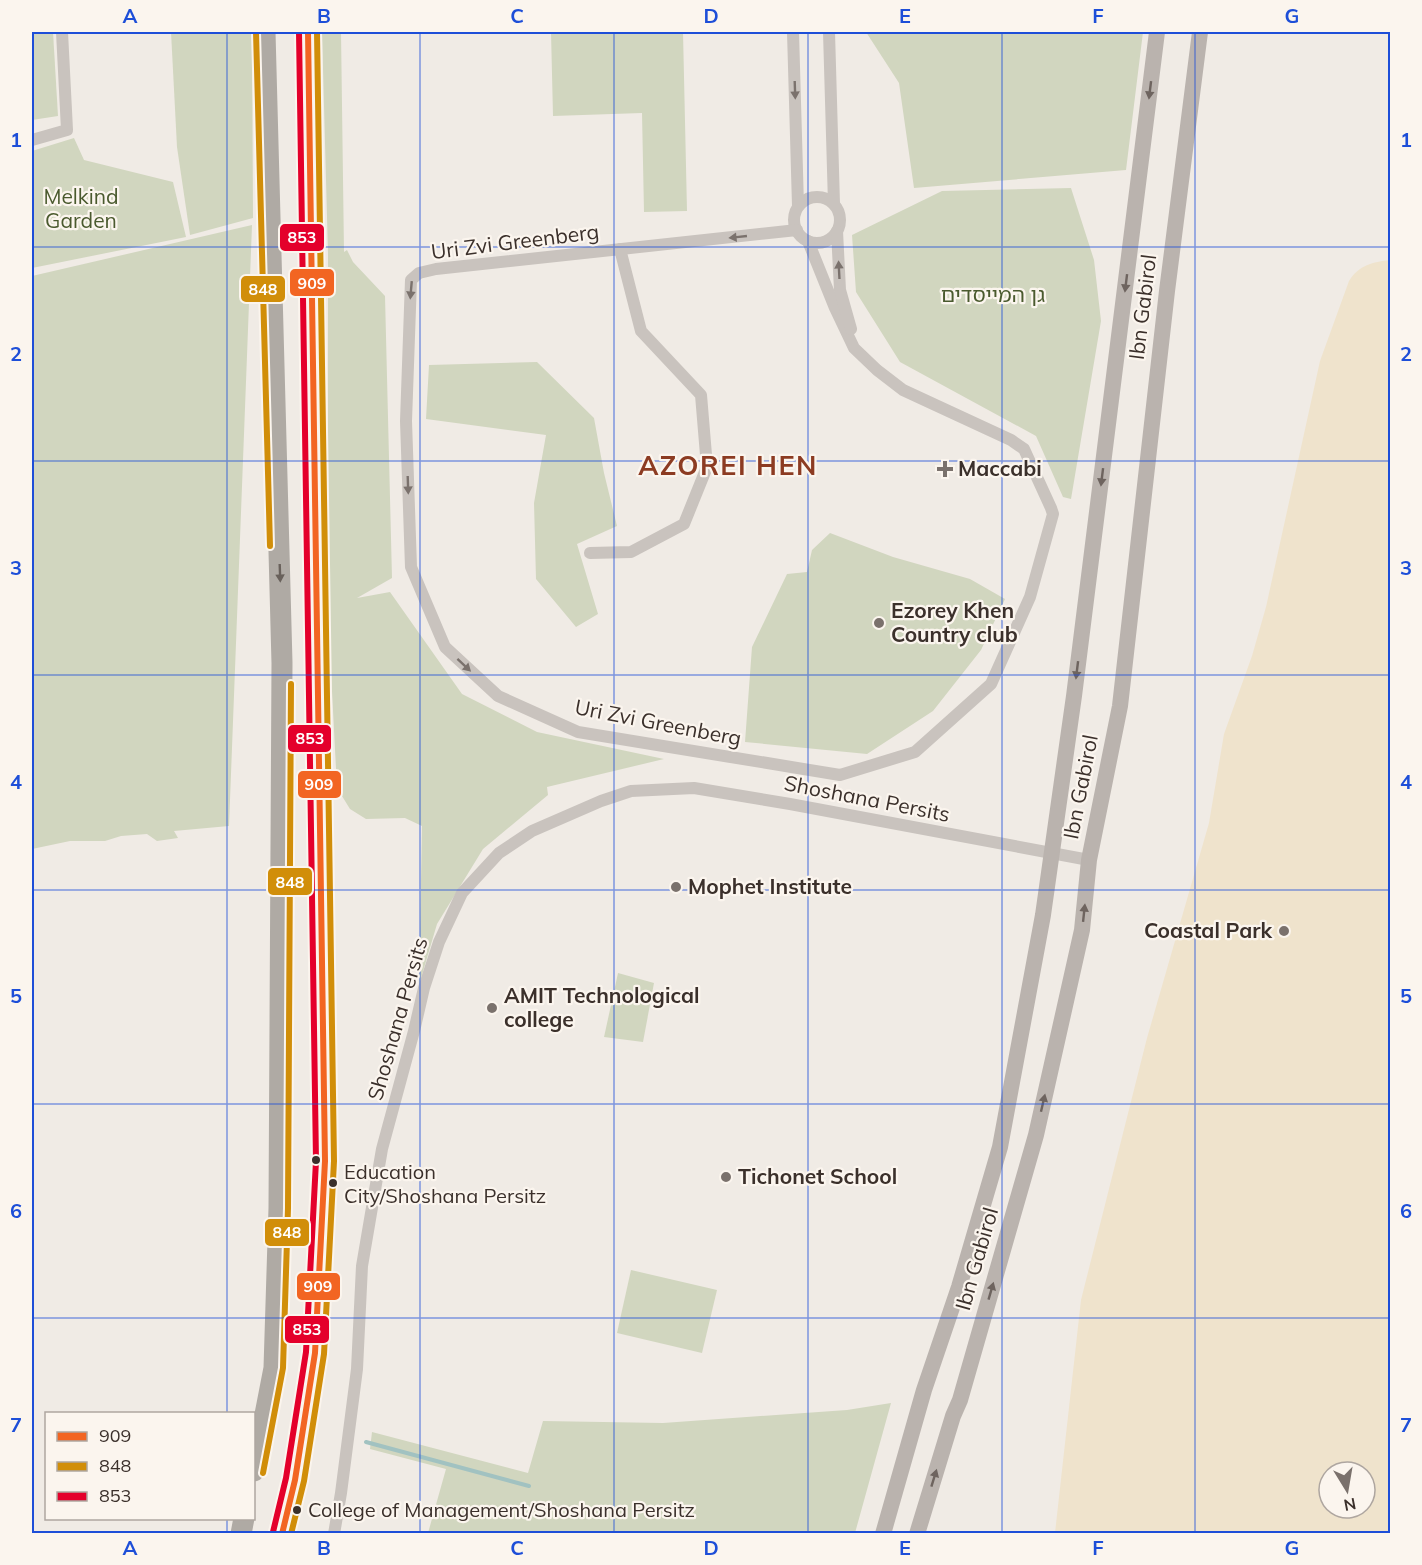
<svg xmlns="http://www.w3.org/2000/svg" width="1422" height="1565" viewBox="0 0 1422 1565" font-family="Mulish,'Noto Sans Hebrew',sans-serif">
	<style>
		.green { fill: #d1d6bf }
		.sand { fill: #efe3cc; fill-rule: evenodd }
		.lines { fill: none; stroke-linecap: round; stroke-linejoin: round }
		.stream { stroke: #a1c2c1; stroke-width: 4 }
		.street { stroke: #c9c3be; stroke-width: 12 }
		.secondary { stroke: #bab3ae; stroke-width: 16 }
		.highway { stroke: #afaaa4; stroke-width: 21 }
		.bus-1-casing { stroke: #fbf5ee; stroke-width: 10 }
		.bus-2-casing { stroke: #fbf5ee; stroke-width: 10 }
		.bus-3-casing { stroke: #fbf5ee; stroke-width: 10 }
		.bus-1 { stroke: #f26522; stroke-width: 6 }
		.bus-2 { stroke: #d18e09; stroke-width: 6 }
		.bus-3 { stroke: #e4002b; stroke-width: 6 }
		.oneway { fill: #7b726d }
		.oneway2 { fill: #6e645f }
		.oneway3 { fill: #69615b }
		.grid { fill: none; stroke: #1d4ed8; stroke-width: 1.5; stroke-opacity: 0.55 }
		.poi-dot { fill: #7a716c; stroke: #fbf5ee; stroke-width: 2 }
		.bus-dot { fill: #3b302b; stroke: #fbf5ee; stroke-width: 2 }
		.labels { text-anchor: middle; stroke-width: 4.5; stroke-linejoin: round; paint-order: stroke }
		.bus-label { font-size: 20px; fill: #3b302b; stroke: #fbf5ee; text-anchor: start }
		.park-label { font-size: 21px; fill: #4a5a2e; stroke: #fbf5ee }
		.street-label { font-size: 21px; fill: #3b302b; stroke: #fbf5ee }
		.poi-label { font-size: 21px; font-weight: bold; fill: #3b302b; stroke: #fbf5ee; text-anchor: start }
		.district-label { font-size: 27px; font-weight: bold; letter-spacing: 1.5px; fill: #8c3b22; stroke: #fbf5ee }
		.line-badge { stroke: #fbf5ee; stroke-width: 2 }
		.badge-label { font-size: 16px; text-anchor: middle; font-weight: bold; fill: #fff }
		.neatline { fill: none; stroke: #1d4ed8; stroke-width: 2 }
		.grid-label { font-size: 20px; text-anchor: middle; font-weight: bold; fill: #1d4ed8 }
	</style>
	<rect width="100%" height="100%" fill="#f0ebe5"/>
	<g class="green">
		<path d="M32 32H53L58 116 32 120Z"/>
		<path d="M171 32H252L253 218 190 235 177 147Z"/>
		<path d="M322 32H341L344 252 347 250 353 262 385 296 392 578 357 598 390 592 462 694 537 732 664 759 547 787 548 795 483 849 437 924 419 985 422 826 405 818 366 819 350 809 337 788 328 614V254Z"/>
		<path d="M551 32H683L687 211 644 212 642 113 553 116Z"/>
		<path d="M866 32H1143L1126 170 914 188 899 83Z"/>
		<path d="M74 138 84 160 173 182 186 237 32 268V151Z"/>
		<path d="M1071 188 1094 260 1101 321 1071 499 1063 497 1036 436 900 362 856 292 852 235 942 191Z"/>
		<path d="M252 225 229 826 174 831 178 838 157 841 147 834 121 836 105 841H70L32 849V276Z"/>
		<path d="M537 362 594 418 604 473 617 526 577 544 598 614 576 627 536 579 534 503 546 435 426 419 429 365Z"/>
		<path d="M830 533 893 557 970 579 1005 599 981 650 933 711 867 754 745 742 752 647 787 574 807 572 812 550Z"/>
		<path d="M618 973 654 983 643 1042 604 1037Z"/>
		<path d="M631 1270 717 1290 702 1353 617 1333Z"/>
		<path d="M891 1403 855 1533H428L446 1469 370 1449 372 1432 528 1473 543 1421 663 1423 847 1410Z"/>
	</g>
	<path class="sand" d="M1390 260V1533H1055L1081 1300 1147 1038 1209 823 1224 734 1252 656 1266 607 1320 361 1349 281C1359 265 1373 262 1390 260ZM1329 1472H1365V1508H1329Z"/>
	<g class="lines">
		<path class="stream" d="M366 1442 529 1486"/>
		<g class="street">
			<path d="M793 32 798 206"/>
			<path d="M829 32 834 204"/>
			<path d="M32 140 67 130 62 32"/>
			<circle cx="817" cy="220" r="23"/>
			<path d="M797 230 436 269 419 273 411 280 406 421 411 567 445 647 498 696 578 732 840 775 915 752 991 684 1030 597 1053 514 1051 508 1024 449 1011 440 903 390 877 370 854 348 835 308 808 241"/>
			<path d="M837 231 840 290 851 329"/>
			<path d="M590 553 631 552 684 524 707 467 701 395 641 331 620 249"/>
			<path d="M334 1534 341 1493 357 1369 362 1266 382 1149 414 1031 424 988 439 942 462 893 499 853 532 831 601 801 631 791 694 788 790 804 1089 860"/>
		</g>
		<g class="secondary">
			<path d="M883 1534 924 1390 959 1287 1000 1147 1043 915 1074 696 1157 32"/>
			<path d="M917 1534 953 1416 960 1400 1036 1135 1082 930 1089 860 1120 706 1167 291 1200 32"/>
		</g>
		<g class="highway">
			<path d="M254 1471 274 1368 279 1208 282 663 265 32"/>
			<path d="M241 1534 244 1518"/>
			<path d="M282 1534 295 1480 315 1353 325 1161 308 32"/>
		</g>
		<defs>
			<path id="bus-1" d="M282 1534 295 1480 315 1353 325 1161 308 32"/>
			<g id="bus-2">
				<path d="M256 32 270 546"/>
				<path d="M263 1473 283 1368 288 1208 291 684"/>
				<path d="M291 1534 304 1481 324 1354 334 1161 317 32"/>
			</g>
			<path id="bus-3" d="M273 1532 286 1478 306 1352 316 1161 299 32"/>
		</defs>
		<use href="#bus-1" class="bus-1-casing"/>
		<use href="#bus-2" class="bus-2-casing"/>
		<use href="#bus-3" class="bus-3-casing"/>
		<use href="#bus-1" class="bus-1"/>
		<use href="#bus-2" class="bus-2"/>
		<use href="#bus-3" class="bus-3"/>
	</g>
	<defs><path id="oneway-solid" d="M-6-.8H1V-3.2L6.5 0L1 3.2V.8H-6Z" transform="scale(1.5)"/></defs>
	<g class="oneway">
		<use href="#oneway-solid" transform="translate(795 90) rotate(88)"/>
		<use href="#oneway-solid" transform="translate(738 237) rotate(174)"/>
		<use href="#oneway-solid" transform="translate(839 270) rotate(-93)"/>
		<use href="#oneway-solid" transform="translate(411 290) rotate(95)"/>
		<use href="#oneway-solid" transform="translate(408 485) rotate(88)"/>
		<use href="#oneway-solid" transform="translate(464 665) rotate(43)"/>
	</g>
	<g class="oneway2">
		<use href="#oneway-solid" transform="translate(1150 90) rotate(97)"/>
		<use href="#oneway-solid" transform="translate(1126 283) rotate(97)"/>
		<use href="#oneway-solid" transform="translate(1102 477) rotate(97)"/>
		<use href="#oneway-solid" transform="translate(1077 670) rotate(97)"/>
		<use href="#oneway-solid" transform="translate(1084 913) rotate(-84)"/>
		<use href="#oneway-solid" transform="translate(1043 1103) rotate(-77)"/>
		<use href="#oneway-solid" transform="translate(991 1291) rotate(-74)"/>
		<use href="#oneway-solid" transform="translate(934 1478) rotate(-73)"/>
	</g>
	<use class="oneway3" href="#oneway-solid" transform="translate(280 573) rotate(88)"/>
	<path class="grid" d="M227 32V1414M420 32V1534M614 32V1534M808 32V1534M1002 32V1534M1195 32V1534M32 247H1390M32 461H1390M32 675H1390M32 890H1390M32 1104H1390M32 1318H1390M227 1518V1534"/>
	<g class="poi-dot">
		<path d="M942 460h6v6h6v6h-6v6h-6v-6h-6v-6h6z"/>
		<circle cx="879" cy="623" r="6"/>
		<circle cx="676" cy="887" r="6"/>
		<circle cx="1284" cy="931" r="6"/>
		<circle cx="492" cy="1008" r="6"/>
		<circle cx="726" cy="1177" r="6"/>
	</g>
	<g class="bus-dot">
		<circle cx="316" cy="1160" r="5"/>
		<circle cx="333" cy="1183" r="5"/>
		<circle cx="297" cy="1510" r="5"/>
	</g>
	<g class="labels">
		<g class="bus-label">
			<text x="344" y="1179">Education<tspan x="344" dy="24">City/Shoshana Persitz</tspan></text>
			<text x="308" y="1517">College of Management/Shoshana Persitz</text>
		</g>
		<g class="park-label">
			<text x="81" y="204">Melkind<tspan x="81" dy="24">Garden</tspan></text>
			<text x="993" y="302">גן המייסדים</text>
		</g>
		<g class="street-label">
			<text transform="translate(515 242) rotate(-7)" y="7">Uri Zvi Greenberg</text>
			<text transform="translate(1143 307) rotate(-83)" y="7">Ibn Gabirol</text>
			<text transform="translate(658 723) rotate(11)" y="7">Uri Zvi Greenberg</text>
			<text transform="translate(1081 787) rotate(-79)" y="7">Ibn Gabirol</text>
			<text transform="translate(867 799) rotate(11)" y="7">Shoshana Persits</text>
			<text transform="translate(398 1019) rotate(-74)" y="7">Shoshana Persits</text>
			<text transform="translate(977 1259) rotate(-74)" y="7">Ibn Gabirol</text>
		</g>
		<g class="poi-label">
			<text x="958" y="476">Maccabi</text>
			<text x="891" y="618">Ezorey Khen<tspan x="891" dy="24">Country club</tspan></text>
			<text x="688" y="894">Mophet Institute</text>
			<text x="1272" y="938" text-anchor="end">Coastal Park</text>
			<text x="504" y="1003">AMIT Technological<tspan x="504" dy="24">college</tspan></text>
			<text x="738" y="1184">Tichonet School</text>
		</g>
		<g class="district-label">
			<text x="728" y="475">AZOREI HEN</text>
		</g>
	</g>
	<g class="line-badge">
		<rect x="279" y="223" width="46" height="29" rx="6" fill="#e4002b"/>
		<rect x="289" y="268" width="46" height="29" rx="6" fill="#f26522"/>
		<rect x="240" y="275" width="46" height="28" rx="6" fill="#d18e09"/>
		<rect x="287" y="724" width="45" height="29" rx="6" fill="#e4002b"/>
		<rect x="297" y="770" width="45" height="29" rx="6" fill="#f26522"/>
		<rect x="267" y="867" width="46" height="29" rx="6" fill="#d18e09"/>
		<rect x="264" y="1218" width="46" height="29" rx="6" fill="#d18e09"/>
		<rect x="296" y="1272" width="45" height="29" rx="6" fill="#f26522"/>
		<rect x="284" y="1315" width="46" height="29" rx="6" fill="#e4002b"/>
	</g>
	<g class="badge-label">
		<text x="302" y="243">853</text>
		<text x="312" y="289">909</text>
		<text x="263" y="295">848</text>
		<text x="310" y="744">853</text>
		<text x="319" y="790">909</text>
		<text x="290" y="888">848</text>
		<text x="287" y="1238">848</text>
		<text x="318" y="1292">909</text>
		<text x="307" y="1335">853</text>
	</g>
	<rect width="1422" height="1565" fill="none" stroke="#fbf5ee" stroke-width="66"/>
	<rect x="45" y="1412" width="210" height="108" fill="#fbf5ee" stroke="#aea6a0" stroke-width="1.5"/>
	<rect x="57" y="1432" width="30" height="9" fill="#f26522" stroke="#aea6a0" stroke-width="1.5"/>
	<text x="99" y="1442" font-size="18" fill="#3b302b">909</text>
	<rect x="57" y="1462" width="30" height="9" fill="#d18e09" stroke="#aea6a0" stroke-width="1.5"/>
	<text x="99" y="1472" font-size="18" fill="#3b302b">848</text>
	<rect x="57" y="1492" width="30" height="9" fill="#e4002b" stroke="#aea6a0" stroke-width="1.5"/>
	<text x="99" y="1502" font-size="18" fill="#3b302b">853</text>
	<g transform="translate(1347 1490) rotate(169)"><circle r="28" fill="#fbf5ee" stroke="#aea6a0" stroke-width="1.5"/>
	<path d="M0-4.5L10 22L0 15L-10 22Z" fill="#7a716c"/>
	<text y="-9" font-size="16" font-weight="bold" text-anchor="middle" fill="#3b302b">N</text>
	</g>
	<rect x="33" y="33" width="1356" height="1499" class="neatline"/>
	<g class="grid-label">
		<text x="130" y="23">A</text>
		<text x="324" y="23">B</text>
		<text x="517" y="23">C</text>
		<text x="711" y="23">D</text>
		<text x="905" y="23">E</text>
		<text x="1098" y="23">F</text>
		<text x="1292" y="23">G</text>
		<text x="16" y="147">1</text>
		<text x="1406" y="147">1</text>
		<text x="16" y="361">2</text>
		<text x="1406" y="361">2</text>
		<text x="16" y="575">3</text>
		<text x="1406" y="575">3</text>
		<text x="16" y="789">4</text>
		<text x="1406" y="789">4</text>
		<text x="16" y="1003">5</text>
		<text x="1406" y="1003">5</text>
		<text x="16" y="1218">6</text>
		<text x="1406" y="1218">6</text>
		<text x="16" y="1432">7</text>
		<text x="1406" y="1432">7</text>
		<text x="130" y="1555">A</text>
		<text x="324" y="1555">B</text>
		<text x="517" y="1555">C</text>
		<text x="711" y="1555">D</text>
		<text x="905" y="1555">E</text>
		<text x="1098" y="1555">F</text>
		<text x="1292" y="1555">G</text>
	</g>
</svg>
